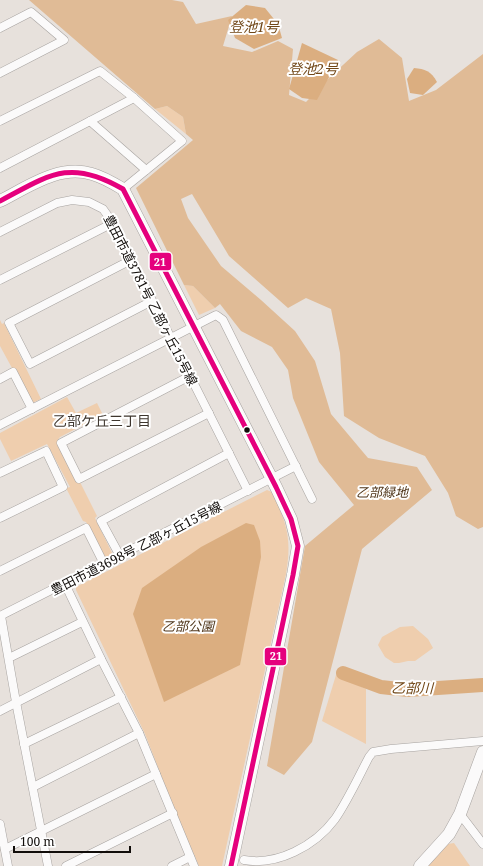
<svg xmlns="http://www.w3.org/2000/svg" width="483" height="866" viewBox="0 0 483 866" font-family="'Noto Serif','Noto Sans JP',serif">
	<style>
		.green { fill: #efceae }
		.forest { fill: #e0bb96 }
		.water { fill: #dbae80 }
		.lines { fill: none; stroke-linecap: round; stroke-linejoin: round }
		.river { stroke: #dbae80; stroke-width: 14 }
		.street-casing { stroke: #a7a3a0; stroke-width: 9 }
		.secondary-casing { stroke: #a7a3a0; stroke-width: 13 }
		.street { stroke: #fbfafa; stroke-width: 8 }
		.secondary { stroke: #fbfafa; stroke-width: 12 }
		.bus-1-casing { stroke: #fff; stroke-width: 8 }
		.bus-1 { stroke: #e5007d; stroke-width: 5 }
		.bus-dot { fill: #110d0a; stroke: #fff; stroke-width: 1.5 }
		.labels { text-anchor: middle; stroke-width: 4; stroke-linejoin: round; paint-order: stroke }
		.street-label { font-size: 13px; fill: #110d0a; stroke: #fff }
		.park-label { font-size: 13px; font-style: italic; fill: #4f3519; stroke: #fff }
		.water-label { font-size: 14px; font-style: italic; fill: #714717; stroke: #fff }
		.neighbourhood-label { font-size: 14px; fill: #3e362e; stroke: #fff }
		.line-badge { stroke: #fff; stroke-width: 1.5 }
		.badge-label { font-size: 11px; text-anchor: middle; font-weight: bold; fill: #fff }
	</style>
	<rect width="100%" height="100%" fill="#e7e1dc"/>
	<g class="green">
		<path d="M167 106 183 117 186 134 155 109Z"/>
		<path d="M184 285 193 286 215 308 199 315Z"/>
		<path d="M0 320 2 324 4 323 41 399 32 403 14 368H12L0 346Z"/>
		<path d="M67 397 76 413 97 403 103 415 60 437 57 441 77 483 80 482 97 516 95 518 113 555 106 559 104 557 86 522 83 521 66 488 70 487 47 444 11 461 0 439V433Z"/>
		<path d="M267 490 272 492C287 524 292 538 286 574L222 866H199L177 816 145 734 76 590V587Z"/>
		<path d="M413 626 428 639 433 648 415 661H408L399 663H394L385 657 378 645 382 637 400 627Z"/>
		<path d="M336 675 366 689V744L322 721Z"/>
		<path d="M454 843 470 866H426L448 844Z"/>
	</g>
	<path class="forest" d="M29 0H172L183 2 196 24 232 16 223 46 252 52 278 41 293 49 289 95 306 102 330 77 357 52 379 39 402 58 409 101 436 90 483 54V527L478 529 456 516 448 493 425 456 379 438 344 416 340 353 331 309 306 298 288 308 229 256 192 194 181 199 188 218 221 266 261 300 295 331 315 361 331 414 368 458 417 467 432 490 362 549 312 742 284 775 267 766 305 546 354 505 319 462 293 398 288 370 272 347 241 331 220 304 215 308 193 286 184 285 136 188 193 140 186 134 183 117 167 106 155 109Z"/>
	<g class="water">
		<path d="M246 5 265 8 278 24 282 38 254 49 235 38 228 20Z"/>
		<path d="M302 43 338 60 317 100 302 98 289 89Z"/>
		<path d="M414 68C425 69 431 71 437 82L423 95 410 93 407 79Z"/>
		<path d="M246 523 254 525 260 541 261 557 240 665 164 702 133 614 142 588 201 547Z"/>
	</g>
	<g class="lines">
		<path class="river" d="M343 673 381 687 408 690 483 685"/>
		<defs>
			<g id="street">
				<path d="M0 28 31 12 64 40 0 73"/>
				<path d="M0 121 100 71 134 98 182 141 123 189"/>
				<path d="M90 121 146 170"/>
				<path d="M0 168 134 98"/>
				<path d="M0 232 57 203 72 200 89 202 103 209 113 223 248 491"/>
				<path d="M131 260 9 323 30 364 152 301"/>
				<path d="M0 280 113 223"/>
				<path d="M190 376 61 443 79 479 209 413"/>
				<path d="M0 379 13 372 32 409"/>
				<path d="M0 425 216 315 223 320 312 499"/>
				<path d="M0 473 46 451 63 487 0 518"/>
				<path d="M120 556 101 521 229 453"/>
				<path d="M0 571 86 528 104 564"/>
				<path d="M65 584 101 659 139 733 194 866"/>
				<path d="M0 616 296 466"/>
				<path d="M1 616 16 702 48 866"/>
				<path d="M9 658 82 622"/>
				<path d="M0 711 101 659"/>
				<path d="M24 744 121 697"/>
				<path d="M33 787 139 733"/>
				<path d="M460 814 483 844"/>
				<path d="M0 824 8 866"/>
				<path d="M5 849 156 774"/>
				<path d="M244 860C277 866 315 846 335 819 348 800 358 778 369 757L373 752 391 749 483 741"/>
				<path d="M66 866 173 813"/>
				<path d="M172 866 190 857"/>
			</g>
			<g id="secondary">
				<path d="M0 201C28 187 59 164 92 174 103 177 113 183 123 189L276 487 291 519 298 546 293 575 231 866"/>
				<path d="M420 866 449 834 460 814 483 752"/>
			</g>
		</defs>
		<use href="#street" class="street-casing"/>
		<use href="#secondary" class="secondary-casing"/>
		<use href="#street" class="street"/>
		<use href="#secondary" class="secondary"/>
		<defs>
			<path id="bus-1" d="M0 201C49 175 70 158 123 189L276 487 291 519 298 546 293 575 231 866"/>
		</defs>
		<use href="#bus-1" class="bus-1-casing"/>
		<use href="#bus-1" class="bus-1"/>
	</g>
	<circle class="bus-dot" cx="247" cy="430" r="3.5"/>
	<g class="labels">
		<g class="street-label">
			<text transform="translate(151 300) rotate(63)" y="5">豊田市道3781号 乙部ヶ丘15号線</text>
			<text transform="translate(136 548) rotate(-27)" y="5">豊田市道3698号 乙部ヶ丘15号線</text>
		</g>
		<g class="park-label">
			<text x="382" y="497">乙部緑地</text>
			<text x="188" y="631">乙部公園</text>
		</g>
		<g class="water-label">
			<text x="254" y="32">登池1号</text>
			<text x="313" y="74">登池2号</text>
			<text transform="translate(412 688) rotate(1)" y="5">乙部川</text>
		</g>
		<g class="neighbourhood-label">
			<text x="102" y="426">乙部ケ丘三丁目</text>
		</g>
	</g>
	<g class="line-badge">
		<rect x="149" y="252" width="23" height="19" rx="4" fill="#e5007d"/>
		<rect x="264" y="647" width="23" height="19" rx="4" fill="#e5007d"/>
	</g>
	<g class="badge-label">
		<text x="160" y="266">21</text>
		<text x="276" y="660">21</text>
	</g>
	<path d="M14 846v6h116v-6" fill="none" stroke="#110d0a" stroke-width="2"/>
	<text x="20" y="846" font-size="12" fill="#110d0a" stroke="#ffffff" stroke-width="3" paint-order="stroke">100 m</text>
</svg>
